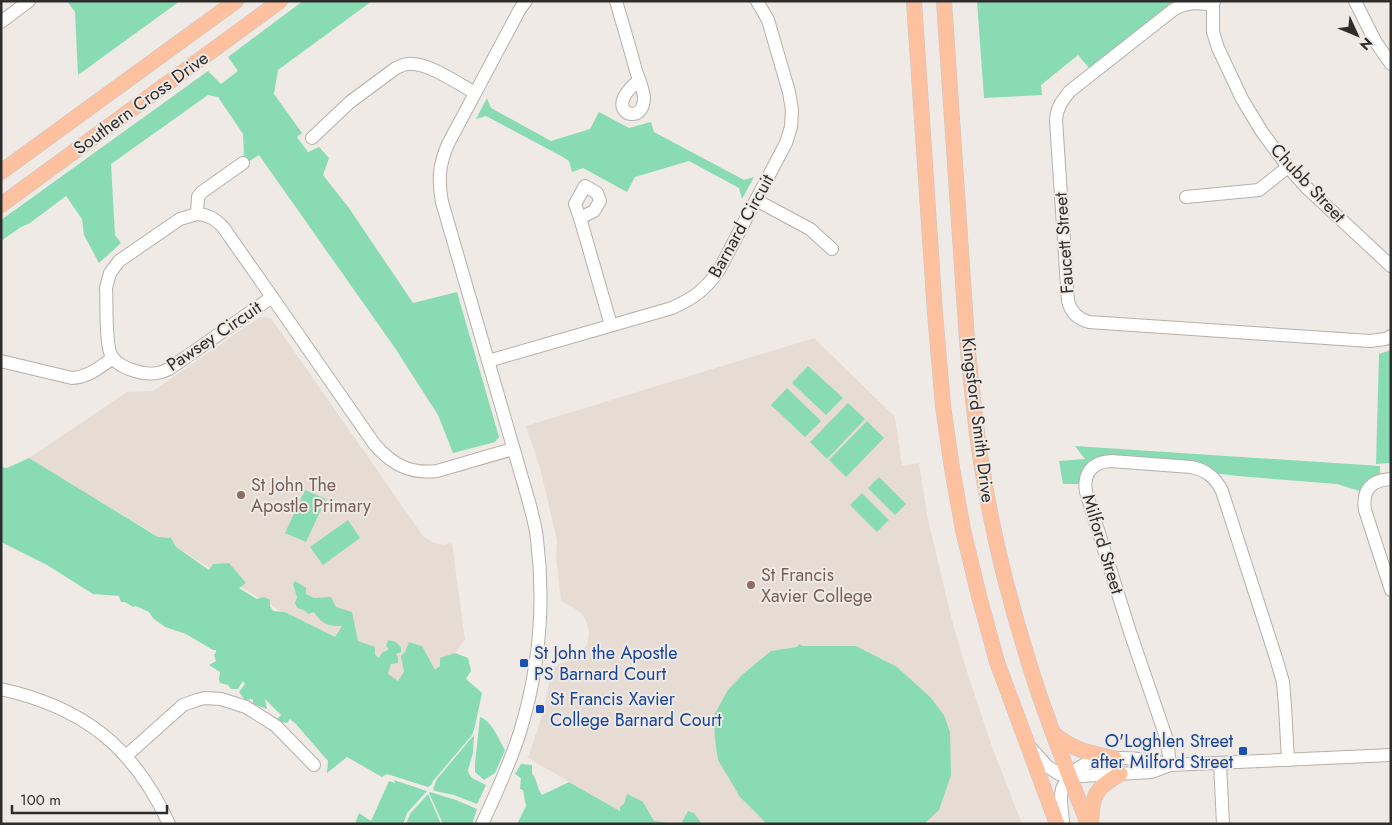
<svg xmlns="http://www.w3.org/2000/svg" width="1392" height="825" viewBox="0 0 1392 825" font-family="Jost,sans-serif">
	<style>
		.built { fill: #e7dcd3 }
		.green { fill: #89dbb3 }
		.lines { fill: none; stroke-linecap: round; stroke-linejoin: round }
		.minor-casing { stroke: #b4b0ac; stroke-width: 14 }
		.major-casing { stroke: #c9c8c8; stroke-width: 16 }
		.minor { stroke: #fff; stroke-width: 12 }
		.major { stroke: #fdc19f; stroke-width: 15 }
		.education-dot { fill: #8d6e63; stroke: #efeae6; stroke-width: 2 }
		.transit-dot { fill: #1a4fb4; stroke: #efeae6; stroke-width: 2 }
		.labels { text-anchor: middle; stroke-width: 4; stroke-linejoin: round; paint-order: stroke }
		.street-label { font-size: 18px; fill: #2f2d2c; stroke: #efeae6 }
		.education-label { font-size: 18px; fill: #785e54; stroke: #efeae6; text-anchor: start }
		.transit-label { font-size: 18px; fill: #164399; stroke: #efeae6; text-anchor: start }
	</style>
	<rect width="100%" height="100%" fill="#efeae6"/>
	<g class="built">
		<path d="M260 317 271 318 423 536 432 542 443 545 452 543 465 640 416 702 368 664 29 458 127 392 153 391Z"/>
		<path d="M814 338 895 417 902 466 919 463 928 520 953 624 967 672 992 747 1022 824H643L528 758 542 716 552 670 558 664 572 660 580 654 587 645 589 633 587 623 582 614 574 608 561 601 556 556 557 540 540 468 526 426Z"/>
	</g>
	<g class="green">
		<path d="M67 1H180L78 75 75 12Z"/>
		<path d="M303 1H372L278 70 274 94 302 133 297 137 308 152 319 147 329 158 323 175 349 208 413 303 457 292 499 437 495 442 453 453 438 415 395 348 259 155 248 162 244 158 243 134 218 97 208 95 111 164 115 235 121 243 99 263 84 235 82 219 66 196 30 223 21 227 1 241V220L208 71 221 84 238 71 228 57Z"/>
		<path d="M977 1H1192L1090 69 1078 55 1041 85 1042 95 984 98Z"/>
		<path d="M487 98 491 108 551 141 590 129 599 112 629 128 651 122 654 132 744 180 754 177 742 199 739 188 689 161 635 177 627 192 583 168 572 172 569 161 561 156 486 116 476 119Z"/>
		<path d="M1391 350V463L1376 464 1379 354Z"/>
		<path d="M808 366 843 398 826 415 792 383Z"/>
		<path d="M787 388 821 421 805 437 771 405Z"/>
		<path d="M848 403 865 419 827 459 810 442Z"/>
		<path d="M867 421 884 438 846 477 829 460Z"/>
		<path d="M1075 446 1380 466V474L1387 479 1366 493 1337 484 1237 476 1114 460 1092 464 1081 475 1080 484H1063L1059 461 1085 459Z"/>
		<path d="M29 458 158 537 171 538 176 547 209 570 213 564 229 563 246 583 239 588 257 599 264 597 270 600V606L273 611 285 612 335 637 342 626C327 626 322 624 314 612L308 614 304 610 297 608 295 603 297 597 293 584 295 581 306 588V594L314 598 331 597 336 607 352 612 358 641 375 647V655L379 658 382 653 389 649 386 646 388 640 396 642 401 647V652L396 654 398 657V663L391 664 388 674 398 681 404 672 401 656 405 652 409 642 422 646 435 670 440 666V658L455 653 468 658 471 671 466 679 482 693 475 726 472 735 433 781 431 785 428 787 387 774 382 777 347 757 327 773 328 761 295 723 290 719 287 723 281 722 277 719 281 715 265 699 267 709 253 704V699L245 700 239 692 245 684 243 681 238 689H231L228 685 220 683 219 679 220 672 209 665 216 661 214 655 216 652V650H213L186 634 165 627 153 618 149 612 136 606 133 607 125 602H121L119 596 93 594 47 565 1 542V467L7 468Z"/>
		<path d="M879 477 906 504 895 515 868 488Z"/>
		<path d="M305 490 326 499 306 542 285 533Z"/>
		<path d="M862 493 889 520 877 532 850 505Z"/>
		<path d="M348 520 360 538 323 565 310 547Z"/>
		<path d="M799 644 803 646H856L897 667 930 697 944 715 950 732 951 775 939 810 924 824H767L740 797 718 760 715 740 714 715 728 690 742 675 771 651 797 647Z"/>
		<path d="M480 717C492 721 499 740 505 750L495 773 484 780 475 772V763Z"/>
		<path d="M474 735 473 753 468 770 469 774 472 778 486 785 477 804 454 795 435 791 433 789 437 779Z"/>
		<path d="M521 764 532 765V774C538 780 536 788 542 795L569 782 620 811V807L624 804 627 794 643 802 654 821 676 824H517L526 806 523 790 520 789 521 778 515 774Z"/>
		<path d="M394 780 427 791 407 813 403 824H355L359 813 371 821 389 781 395 783Z"/>
		<path d="M430 792 456 800 477 809 472 824H443L429 793Z"/>
		<path d="M428 794 441 824H406L410 814Z"/>
		<path d="M688 811 694 813 700 821V824H681Z"/>
	</g>
	<g class="lines">
		<defs>
			<g id="minor">
				<path d="M616 1C623 25 630 48 636 71 639 79 643 89 644 97 644 105 641 114 632 114 628 114 625 112 623 108 619 98 632 86 639 80"/>
				<path d="M1214 1 1213 5C1198 2 1187 2 1173 10L1070 91C1062 101 1057 107 1056 120L1068 301C1071 313 1078 319 1089 322L1370 341 1385 339 1391 336"/>
				<path d="M1355 1 1375 41 1391 64"/>
				<path d="M1213 5V32L1218 48 1242 99 1262 132 1288 167 1307 188 1391 266"/>
				<path d="M1 22 29 1"/>
				<path d="M312 138 350 102 396 68C401 66 406 63 412 64 430 64 459 84 475 93"/>
				<path d="M1186 197 1259 190 1288 167"/>
				<path d="M756 200 810 229 832 249"/>
				<path d="M197 214C209 215 215 219 223 227L272 297 169 369C157 375 147 375 135 371 126 368 118 365 112 357 105 347 107 302 106 288L110 273 119 261 180 219 197 214 198 197 202 192 243 163"/>
				<path d="M580 218 575 204 585 186 597 193 600 201 594 211 580 218 611 325"/>
				<path d="M272 297 375 445C393 465 410 474 437 471L513 449"/>
				<path d="M1 361 72 378C89 377 100 367 113 358"/>
				<path d="M488 361 672 308C694 298 705 290 719 270L786 143 791 127 792 110 789 92 768 20 757 1"/>
				<path d="M1391 479C1371 480 1362 490 1365 510L1391 590"/>
				<path d="M1 689C83 707 134 747 169 824"/>
				<path d="M1029 746 1047 766 1059 774 1070 776H1081L1152 772 1170 765 1391 755"/>
				<path d="M126 756 183 705 197 700 205 698 221 699 246 707 276 726 314 765"/>
				<path d="M1220 763 1223 824"/>
				<path d="M1170 765 1167 740 1130 632 1086 492C1083 473 1092 462 1111 461L1191 467C1206 470 1215 477 1222 491L1276 658 1283 682 1285 706 1288 760"/>
				<path d="M482 824C496 794 510 763 520 732 539 670 545 604 537 539 536 527 532 514 529 502L442 202C438 179 439 165 448 144L520 9 526 1"/>
				<path d="M1063 824C1063 812 1059 801 1062 789 1063 786 1066 782 1068 779 1085 750 1142 757 1170 765"/>
			</g>
			<g id="major">
				<path d="M914 1 935 313 943 406 952 468 963 530 979 596 997 662 1057 824"/>
				<path d="M944 1 967 340C971 383 975 426 982 468 992 530 1007 592 1026 653 1043 711 1066 767 1088 824"/>
				<path d="M1 172 236 1"/>
				<path d="M1 205 280 1"/>
				<path d="M1053 733C1072 750 1090 753 1114 758"/>
				<path d="M1091 824C1092 795 1095 788 1120 774"/>
			</g>
		</defs>
		<use href="#minor" class="minor-casing"/>
		<use href="#major" class="major-casing"/>
		<use href="#minor" class="minor"/>
		<use href="#major" class="major"/>
	</g>
	<g class="education-dot">
		<circle cx="241" cy="495" r="5"/>
		<circle cx="751" cy="585" r="5"/>
	</g>
	<g class="transit-dot">
		<rect x="519" y="658" width="10" height="10" rx="2.5"/>
		<rect x="535" y="704" width="10" height="10" rx="2.5"/>
		<rect x="1238" y="746" width="10" height="10" rx="2.5"/>
	</g>
	<g class="labels">
		<g class="street-label">
			<text transform="translate(141 103) rotate(-36)" y="6">Southern Cross Drive</text>
			<text transform="translate(1308 183) rotate(47)" y="6">Chubb Street</text>
			<text transform="translate(741 226) rotate(-61)" y="6">Barnard Circuit</text>
			<text transform="translate(1064 243) rotate(-94)" y="6">Faucett Street</text>
			<text transform="translate(214 336) rotate(-34)" y="6">Pawsey Circuit</text>
			<text transform="translate(978 420) rotate(83)" y="6">Kingsford Smith Drive</text>
			<text transform="translate(1103 544) rotate(73)" y="6">Milford Street</text>
		</g>
		<g class="education-label">
			<text x="251" y="491">St John The<tspan x="251" dy="21">Apostle Primary</tspan></text>
			<text x="761" y="581">St Francis<tspan x="761" dy="21">Xavier College</tspan></text>
		</g>
		<g class="transit-label">
			<text x="534" y="659">St John the Apostle<tspan x="534" dy="21">PS Barnard Court</tspan></text>
			<text x="550" y="705">St Francis Xavier<tspan x="550" dy="21">College Barnard Court</tspan></text>
			<text x="1233" y="747" text-anchor="end">O'Loghlen Street<tspan x="1233" dy="21">after Milford Street</tspan></text>
		</g>
	</g>
	<rect width="1392" height="825" fill="none" stroke="#2f2d2c" stroke-width="5"/>
	<g transform="translate(1357 35) rotate(134)" stroke="#efeae6" stroke-width="4" paint-order="stroke">
	<path d="M0-4L9 19L0 12L-9 19Z" fill="#2f2d2c"/>
	<text y="-8" font-size="14" font-weight="bold" text-anchor="middle" fill="#2f2d2c">N</text>
	</g>
	<path d="M12 805v8h155v-8" fill="none" stroke="#2f2d2c" stroke-width="2.5"/>
	<text x="20" y="805" font-size="15" fill="#2f2d2c" stroke="#efeae6" stroke-width="4" paint-order="stroke">100 m</text>
</svg>
